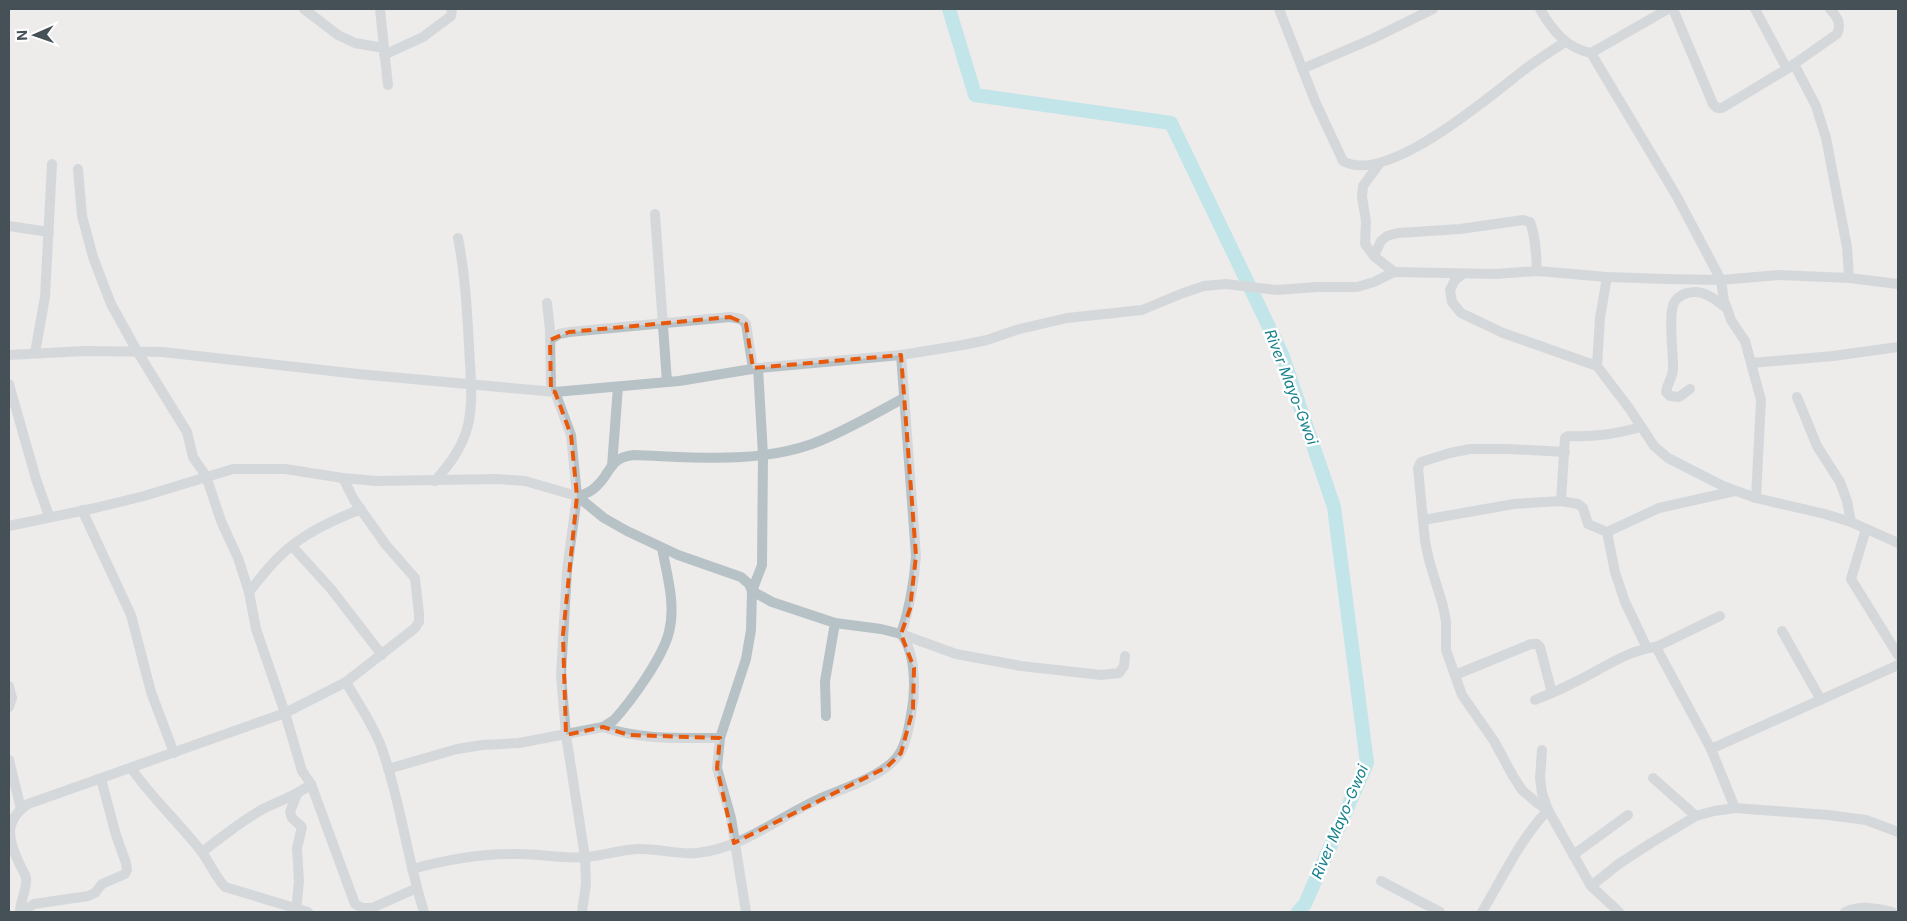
<svg xmlns="http://www.w3.org/2000/svg" width="1907" height="921" viewBox="0 0 1907 921" font-family="Inter,sans-serif">
	<style>
		.lines { fill: none; stroke-linecap: round; stroke-linejoin: round }
		.river { stroke: #8adde5; stroke-width: 14 }
		.minor { stroke: #b7c2c7; stroke-width: 10 }
		.marked { fill: none; stroke: #e8590c; stroke-width: 4; stroke-dasharray: 10 6; stroke-linejoin: round }
		.labels { text-anchor: middle; stroke-width: 5; stroke-linejoin: round; paint-order: stroke }
		.water-label { font-size: 15px; font-style: italic; fill: #15828c; stroke: #fff }
	</style>
	<rect width="100%" height="100%" fill="#eeebeb"/>
	<g class="lines">
		<path class="river" d="M949 9 975 95 1171 123 1282 354 1334 507 1367 763 1305 904 1298 912"/>
		<g class="minor">
			<path d="M304 9 338 35 355 43 384 48 388 85"/>
			<path d="M380 9 384 48"/>
			<path d="M1279 9 1315 101 1343 161C1386 186 1489 97 1524 70 1537 60 1551 51 1565 42"/>
			<path d="M1540 9C1552 30 1566 48 1591 53L1676 195 1721 280 1724 301 1727 308 1731 320 1745 341 1761 400 1756 498"/>
			<path d="M1673 9 1713 104 1717 108H1722L1787 69 1837 34C1842 23 1837 17 1830 9"/>
			<path d="M1755 9 1787 69"/>
			<path d="M1591 53 1668 9"/>
			<path d="M384 55 423 37 451 16 452 9"/>
			<path d="M1794 64 1816 106 1826 138 1847 247 1849 278"/>
			<path d="M1302 69 1372 39 1433 9"/>
			<path d="M1379 164 1363 186 1362 197 1366 221 1365 244 1374 256 1394 272"/>
			<path d="M78 169 82 216 93 257 111 304 137 351 187 432 193 457 206 476 221 521 238 558 249 592 256 629 285 713 302 771 311 784 355 904 362 908H372L417 888"/>
			<path d="M655 214 667 382"/>
			<path d="M9 226 49 232"/>
			<path d="M1374 256 1381 241 1387 236 1398 233 1460 229 1523 220 1530 222C1536 237 1536 255 1537 271"/>
			<path d="M1463 274 1455 280 1450 290 1452 302 1461 313 1503 333 1597 366 1629 408 1654 446 1668 458 1723 486 1756 498 1825 514 1851 522 1898 543"/>
			<path d="M547 303 550 330 551 391"/>
			<path d="M550 340 559 334 569 332 730 317 741 319 746 324 753 369"/>
			<path d="M35 353 45 297 52 164"/>
			<path d="M9 355 86 351 162 352 358 374 555 392 679 381 758 368 901 355 963 345 987 340 1016 330 1067 318 1142 310 1183 293 1204 286 1226 284 1277 290 1317 287H1357L1374 282 1394 272 1495 274 1537 271 1607 277 1666 279 1721 280 1779 275 1849 278 1898 284"/>
			<path d="M1752 363 1833 356 1898 347"/>
			<path d="M1597 366 1600 318 1607 277"/>
			<path d="M9 384 36 479 49 516"/>
			<path d="M1690 389 1679 397 1670 396 1666 392C1667 385 1672 378 1673 370 1674 355 1667 312 1675 301 1679 296 1683 294 1688 293 1703 289 1715 299 1726 308"/>
			<path d="M555 392 571 435 577 496 567 570 561 675 566 735 585 857 586 884 582 912"/>
			<path d="M1797 397 1817 446 1840 482 1847 501 1851 522"/>
			<path d="M612 466 618 387"/>
			<path d="M435 481C449 465 463 447 468 425 474 399 470 371 469 345 467 309 465 273 458 238"/>
			<path d="M577 496C582 495 588 493 592 490 612 476 606 458 634 455 693 457 755 464 812 444 844 432 874 414 904 398"/>
			<path d="M1561 501 1565 438 1568 436C1596 437 1615 434 1641 427"/>
			<path d="M82 510 131 615 151 692 174 753"/>
			<path d="M1423 520 1514 504 1561 501 1578 504 1583 508 1588 524 1607 532 1659 508 1735 491"/>
			<path d="M9 526 95 508 144 496 233 469H285L343 478 376 481 498 479 525 481 577 496 604 518 627 531 678 555 741 577 749 584 752 591 772 602 835 623 881 629 901 634 956 654 1021 666 1101 675 1119 673 1124 666 1125 656"/>
			<path d="M1866 529 1851 579 1898 655"/>
			<path d="M1607 532 1615 572 1625 602 1647 648"/>
			<path d="M292 546 331 589 382 655"/>
			<path d="M249 592C259 580 268 567 280 556 302 534 333 520 361 509"/>
			<path d="M1782 631 1821 700"/>
			<path d="M901 634C910 607 914 585 916 556L901 355"/>
			<path d="M1656 647 1711 749 1735 808"/>
			<path d="M1455 675 1531 644H1537L1540 647 1552 693"/>
			<path d="M346 682C358 704 374 725 382 749 401 802 407 859 424 912"/>
			<path d="M9 686 12 698 9 707"/>
			<path d="M1535 700C1547 695 1560 690 1571 684 1598 672 1626 650 1656 647L1720 616"/>
			<path d="M826 716 825 681 835 623"/>
			<path d="M603 727C640 740 680 738 720 738"/>
			<path d="M1711 749 1898 665"/>
			<path d="M1542 750 1540 778 1542 793 1548 810 1591 886 1619 912"/>
			<path d="M9 760 21 809"/>
			<path d="M131 768C152 798 179 823 201 851 210 863 215 876 225 887L308 912"/>
			<path d="M388 769 457 749 482 745 519 743 603 727 614 720C632 700 663 657 669 632 676 605 667 575 662 548"/>
			<path d="M1653 778 1696 816"/>
			<path d="M1548 810 1537 803 1522 790 1513 776 1494 741 1462 695 1446 650V621L1443 606 1429 560 1425 541 1418 468 1421 462 1450 453 1470 449H1508L1565 452"/>
			<path d="M202 852C222 837 241 821 263 809 280 800 295 797 311 784"/>
			<path d="M1573 855 1628 815"/>
			<path d="M412 869C448 859 483 853 520 854 542 854 564 859 585 857 602 856 619 850 637 849 658 848 677 855 697 853 744 848 780 816 821 798 844 788 890 774 901 751 907 740 909 727 911 715 916 691 916 653 901 634"/>
			<path d="M1381 881 1440 912"/>
			<path d="M1591 886 1620 863 1651 843 1696 816 1714 811 1735 808 1828 815 1866 820 1898 832"/>
			<path d="M20 912C20 901 27 890 26 878 25 873 22 870 20 865 8 840 3 821 28 804L285 713 346 682 415 628 419 622V614L415 578 386 545 354 500 343 478"/>
			<path d="M21 912 34 904 88 896 95 893 102 884 125 874 127 870 126 863 116 835 101 779"/>
			<path d="M296 912 299 881 297 848 302 827 292 818 290 812 297 794"/>
			<path d="M746 912 731 818 717 768 720 738 746 659 751 630 752 591 762 565 763 455 758 368"/>
			<path d="M1482 912C1503 877 1520 839 1548 810"/>
			<path d="M1845 912C1860 905 1877 908 1892 912"/>
		</g>
	</g>
	<path d="M0 0H1907V921H0ZM730 317 746 324 753 368 901 355 916 556 910 609 901 634 914 668 913 709 901 753 887 767 734 843 717 768 720 738 629 735 603 727 566 735 563 635 577 496 571 435 555 392 551 391 550 340 569 332Z" fill="#eeebeb" fill-opacity=".55" fill-rule="evenodd"/>
	<path class="marked" d="M730 317 746 324 753 368 901 355 916 556 910 609 901 634 914 668 913 709 901 753 887 767 734 843 717 768 720 738 629 735 603 727 566 735 563 635 577 496 571 435 555 392 551 391 550 340 569 332Z"/>
	<g class="labels">
		<g class="water-label">
			<text transform="translate(1291 387) rotate(69)" y="5">River Mayo-Gwoi</text>
			<text transform="translate(1340 822) rotate(-67)" y="5">River Mayo-Gwoi</text>
		</g>
	</g>
	<rect width="1907" height="921" fill="none" stroke="#455157" stroke-width="20"/>
	<g transform="translate(35 35) rotate(268)" stroke="#ffffff" stroke-width="4" paint-order="stroke">
	<path d="M0-4L9 19L0 12L-9 19Z" fill="#455157"/>
	<text y="-8" font-size="14" font-weight="bold" text-anchor="middle" fill="#455157">N</text>
	</g>
</svg>
